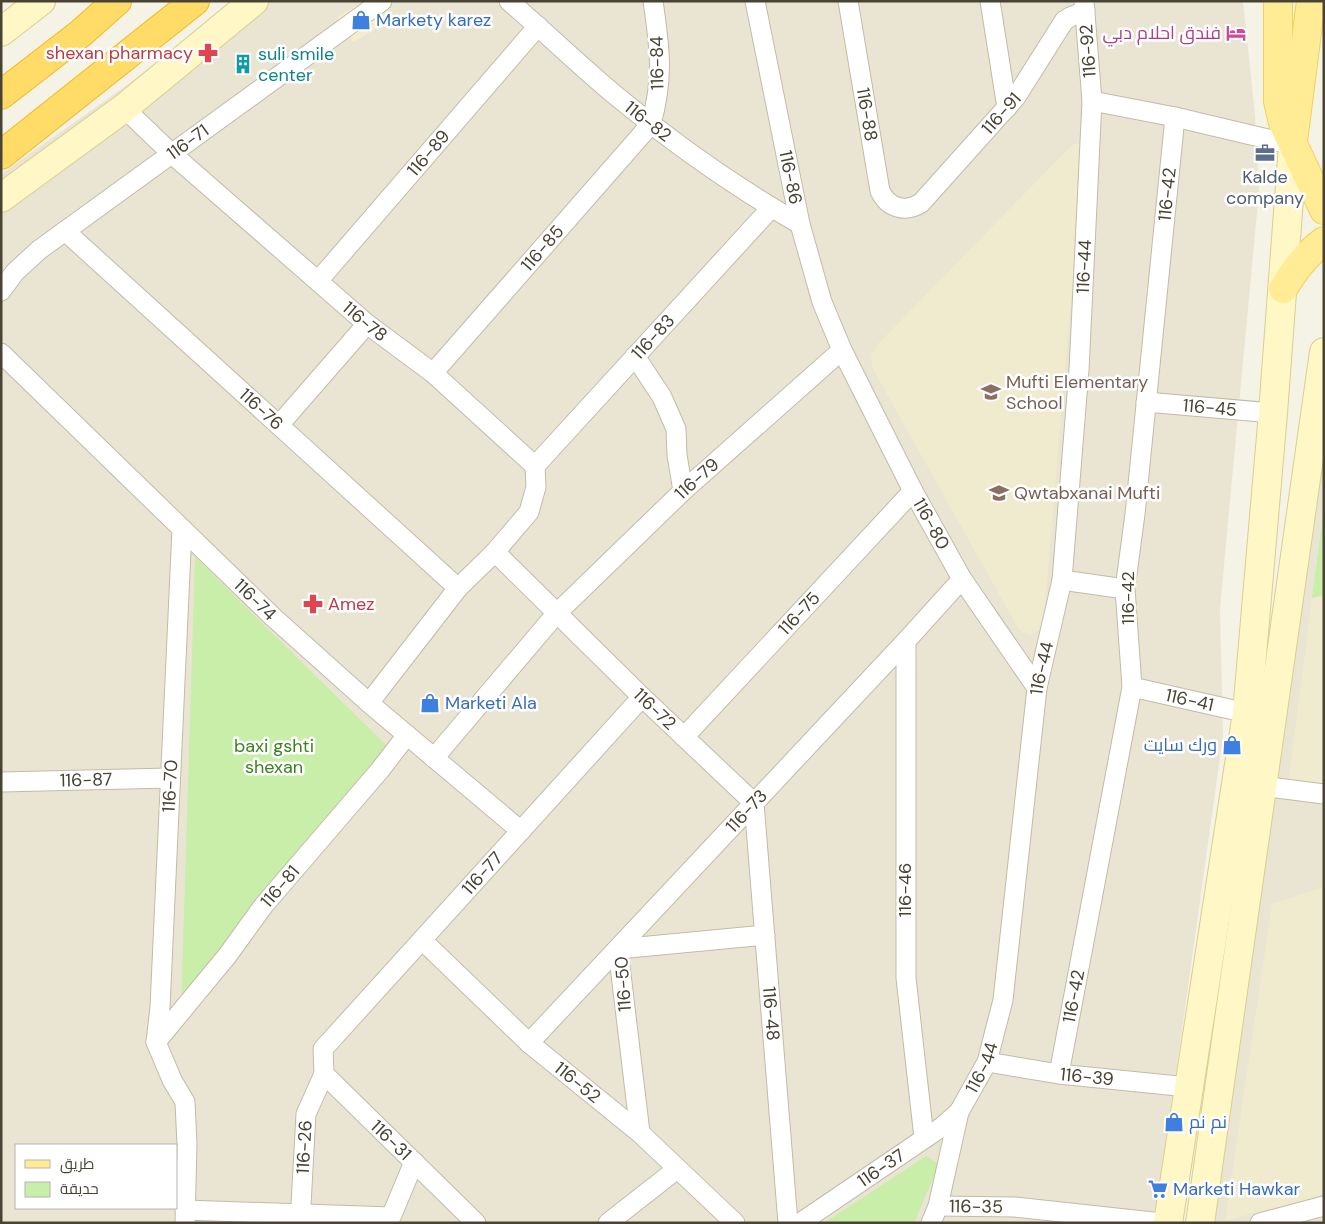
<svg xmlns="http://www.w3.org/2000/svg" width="1325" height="1224" viewBox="0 0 1325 1224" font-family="'DM Sans',Cairo,sans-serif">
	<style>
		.residential { fill: #eae5d3; fill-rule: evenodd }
		.commercial { fill: #f9ecce }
		.education { fill: #f0eace }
		.green { fill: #c8eeaa }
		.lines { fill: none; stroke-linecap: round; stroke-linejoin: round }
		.street-casing { stroke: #c2bba7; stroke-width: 21 }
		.secondary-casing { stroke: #dace90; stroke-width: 30 }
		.primary-casing { stroke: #f2d357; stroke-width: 30 }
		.highway-casing { stroke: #f0ba25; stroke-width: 30 }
		.street { stroke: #fff; stroke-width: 19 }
		.secondary { stroke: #fff7c6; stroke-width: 28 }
		.primary { stroke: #ffec95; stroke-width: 28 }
		.highway { stroke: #ffdc67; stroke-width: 28 }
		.labels { text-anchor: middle; stroke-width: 5; stroke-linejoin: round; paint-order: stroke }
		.shop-label { font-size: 18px; fill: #366cbe; stroke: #fff; text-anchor: start }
		.hotel-label { font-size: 18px; fill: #b23c85; stroke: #fff; text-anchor: end }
		.street-label { font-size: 18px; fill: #494334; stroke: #fff }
		.health-label { font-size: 18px; fill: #be3a42; stroke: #fff; text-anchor: end }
		.culture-label { font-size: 18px; fill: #0d838f; stroke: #fff; text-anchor: start }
		.service-label { font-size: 18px; fill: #4e5e75; stroke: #fff }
		.education-label { font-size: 18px; fill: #785e54; stroke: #fff; text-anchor: start }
		.park-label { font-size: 18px; fill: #3b8120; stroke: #fff }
	</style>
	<rect width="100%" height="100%" fill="#f5f2e6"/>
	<g class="residential">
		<path d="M238 1H1243L1255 115 1259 191 1220 608 1223 736 1155 1223H1V174L123 88ZM16 1145H176V1208H16Z"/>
		<path d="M1324 399V1223H1200Z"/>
	</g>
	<path class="commercial" d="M364 1H370L384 24 353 42 338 17Z"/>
	<g class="education">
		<path d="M1077 143 1081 145 1084 150 1044 617 1039 630 1030 635 1022 632 1018 628 873 369 871 356 878 344 1071 146Z"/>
		<path d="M1324 595V793L1297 800 1288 786 1312 598Z"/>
		<path d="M1324 887V1194L1225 1221 1272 904Z"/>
	</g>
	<g class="green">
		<path d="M1324 508V595L1312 598Z"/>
		<path d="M195 557 389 748 181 1008Z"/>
		<path d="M926 1156 939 1164 914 1223H824Z"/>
	</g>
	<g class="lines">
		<defs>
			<g id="street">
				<path id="s1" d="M509 1C545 32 579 65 615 95 673 143 735 187 800 224"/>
				<path id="s2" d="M755 1 800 224 822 302 842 350 913 491 962 579 1037 688"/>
				<path id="s3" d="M848 1 880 191C888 208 905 213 921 203L1016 97 1064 21 1070 17 1085 11"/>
				<path d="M990 1 1007 108"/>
				<path d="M1092 101 1175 117 1293 145"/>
				<path id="s4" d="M124 108 172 154 367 324 433 373 535 466 536 487 529 512 495 552"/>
				<path id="s5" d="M65 231 458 588"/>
				<path id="s6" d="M318 281 538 26"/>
				<path id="s7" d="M1 291 15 272 39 250 382 1"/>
				<path id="s8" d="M1 353 273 617 369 703 521 831"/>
				<path d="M635 356 662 397 676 429 677 455 683 491"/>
				<path id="s9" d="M433 373 651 124C664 77 660 49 653 1"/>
				<path id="s10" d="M1146 402 1273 413"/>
				<path d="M279 425 367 324"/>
				<path id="s11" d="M535 466 771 208"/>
				<path d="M182 529 160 1007 156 1042 172 1080 185 1102 187 1145 185 1223"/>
				<path d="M1062 580 1125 589"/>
				<path d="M906 641V978L924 1138"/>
				<path id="s12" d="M1132 687 1247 713"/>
				<path id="s13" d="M369 703 458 588 495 552 642 697 754 803 788 1223"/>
				<path id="s14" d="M684 737 913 491"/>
				<path id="s15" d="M434 758 556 614 683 491 842 350"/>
				<path id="s16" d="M1 782 170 778"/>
				<path d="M1261 786 1324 794"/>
				<path id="s17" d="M422 940 529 1043 640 1133 735 1223"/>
				<path id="s18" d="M156 1042 227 956 264 905 380 770 407 735"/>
				<path id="s19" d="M529 1043 906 641 962 579"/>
				<path id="s20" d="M987 1062 1059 1074 1188 1087"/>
				<path id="s21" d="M1059 1074 1132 687 1125 589 1135 514 1175 117"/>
				<path d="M640 1133 618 949 765 935"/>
				<path id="s22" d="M938 1206 1015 1207 1162 1223"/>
				<path d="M185 1210 391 1217 414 1162"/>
				<path id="s23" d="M300 1223 306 1114 324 1074"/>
				<path id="s24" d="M476 1223 324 1074 323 1049 642 697"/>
				<path d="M608 1223 677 1169"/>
				<path id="s25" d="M800 1223 943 1126 959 1112"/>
				<path id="s26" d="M931 1223 938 1206 959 1112 987 1062 1003 1000 1037 688 1062 580 1079 370 1092 101 1084 1"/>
				<path d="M1260 1223 1324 1206"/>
			</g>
			<g id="secondary">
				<path d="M1 32 41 1"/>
				<path d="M1 198 124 108 254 1"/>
				<path d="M1168 1223 1247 713 1273 413 1293 145"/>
				<path d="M1200 1223 1324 352"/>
			</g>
			<g id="primary">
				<path d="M1278 1V101L1283 123 1324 210"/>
				<path d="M1293 141 1311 1"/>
				<path d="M1283 289C1294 270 1306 254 1324 241"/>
			</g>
			<g id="highway">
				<path d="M1 95 81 33 117 1"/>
				<path d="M1 155 195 1"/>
			</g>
		</defs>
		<use href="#street" class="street-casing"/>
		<use href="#secondary" class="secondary-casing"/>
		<use href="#primary" class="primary-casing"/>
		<use href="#highway" class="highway-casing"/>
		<use href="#street" class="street"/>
		<use href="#secondary" class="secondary"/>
		<use href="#primary" class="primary"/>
		<use href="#highway" class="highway"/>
	</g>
	<defs>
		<symbol id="shop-bare" viewBox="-9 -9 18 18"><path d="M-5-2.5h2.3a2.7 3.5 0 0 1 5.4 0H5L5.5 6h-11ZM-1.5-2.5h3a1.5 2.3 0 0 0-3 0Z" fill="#3f7fe0" stroke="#fff" stroke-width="2.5" paint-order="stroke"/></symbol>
		<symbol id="hotel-bare" viewBox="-9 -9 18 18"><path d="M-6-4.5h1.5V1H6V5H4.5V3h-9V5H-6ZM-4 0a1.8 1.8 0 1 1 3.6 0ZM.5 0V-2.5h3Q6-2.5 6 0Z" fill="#d1479c" stroke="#fff" stroke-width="2.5" paint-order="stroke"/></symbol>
		<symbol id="pharmacy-bare" viewBox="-9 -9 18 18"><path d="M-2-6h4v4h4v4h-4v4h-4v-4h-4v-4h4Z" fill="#e0444e" stroke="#fff" stroke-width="2.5" paint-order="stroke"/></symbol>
		<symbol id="building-bare" viewBox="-9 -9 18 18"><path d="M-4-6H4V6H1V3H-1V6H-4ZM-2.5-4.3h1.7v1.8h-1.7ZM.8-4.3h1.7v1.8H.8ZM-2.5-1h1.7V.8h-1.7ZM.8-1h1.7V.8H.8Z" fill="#0f9aa8" stroke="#fff" stroke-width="2.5" paint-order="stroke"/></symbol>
		<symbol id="office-bare" viewBox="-9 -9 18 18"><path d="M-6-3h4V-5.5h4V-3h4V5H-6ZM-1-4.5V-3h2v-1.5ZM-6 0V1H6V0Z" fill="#5c6f8a" stroke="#fff" stroke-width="2.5" paint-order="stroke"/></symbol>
		<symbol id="school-bare" viewBox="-9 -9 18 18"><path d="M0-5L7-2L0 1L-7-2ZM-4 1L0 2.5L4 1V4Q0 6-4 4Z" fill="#8d6e63" stroke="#fff" stroke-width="2.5" paint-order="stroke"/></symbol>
		<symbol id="supermarket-bare" viewBox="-9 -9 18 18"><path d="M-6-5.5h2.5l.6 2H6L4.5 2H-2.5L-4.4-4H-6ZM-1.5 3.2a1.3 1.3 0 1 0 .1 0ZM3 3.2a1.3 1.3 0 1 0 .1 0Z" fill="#3f7fe0" stroke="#fff" stroke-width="2.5" paint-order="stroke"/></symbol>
	</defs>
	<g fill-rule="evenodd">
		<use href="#shop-bare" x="347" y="6" width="28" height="28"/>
		<use href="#hotel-bare" x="1222" y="19" width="28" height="28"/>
		<use href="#pharmacy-bare" x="194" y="39" width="28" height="28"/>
		<use href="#building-bare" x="229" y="50" width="28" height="28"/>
		<use href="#office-bare" x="1251" y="139" width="28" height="28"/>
		<use href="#school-bare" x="977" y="378" width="28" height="28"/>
		<use href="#school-bare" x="985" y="479" width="28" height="28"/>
		<use href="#pharmacy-bare" x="299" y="590" width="28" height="28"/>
		<use href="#shop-bare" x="416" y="689" width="28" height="28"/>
		<use href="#shop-bare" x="1218" y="731" width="28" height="28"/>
		<use href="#shop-bare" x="1160" y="1108" width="28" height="28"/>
		<use href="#supermarket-bare" x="1144" y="1175" width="28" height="28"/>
	</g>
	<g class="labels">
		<g class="shop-label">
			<text x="376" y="26">Markety karez</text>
			<text x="445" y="709">Marketi Ala</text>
			<text x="1217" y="751" text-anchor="end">ورك سايت</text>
			<text x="1189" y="1128">نم نم</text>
			<text x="1173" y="1195">Marketi Hawkar</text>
		</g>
		<g class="hotel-label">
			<text x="1221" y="39">فندق احلام دبي</text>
		</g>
		<g class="street-label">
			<text transform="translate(1088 51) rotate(-94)" y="6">116-92</text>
			<text transform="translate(657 63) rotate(-91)" y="6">116-84</text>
			<text dy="6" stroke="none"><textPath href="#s3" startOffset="362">116-91</textPath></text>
			<text dy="6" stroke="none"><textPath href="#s3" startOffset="115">116-88</textPath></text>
			<text dy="6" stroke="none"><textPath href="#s1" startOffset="184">116-82</textPath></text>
			<text dy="6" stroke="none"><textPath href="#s7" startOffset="240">116-71</textPath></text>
			<text dy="6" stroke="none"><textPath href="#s6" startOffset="169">116-89</textPath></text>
			<text dy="6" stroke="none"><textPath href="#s2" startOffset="180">116-86</textPath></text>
			<text dy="6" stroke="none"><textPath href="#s21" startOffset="889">116-42</textPath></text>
			<text dy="6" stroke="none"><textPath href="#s9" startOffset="166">116-85</textPath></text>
			<text dy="6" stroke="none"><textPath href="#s26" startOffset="975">116-44</textPath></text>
			<text dy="6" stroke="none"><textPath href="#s4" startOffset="322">116-78</textPath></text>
			<text dy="6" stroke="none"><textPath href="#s11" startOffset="175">116-83</textPath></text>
			<text dy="6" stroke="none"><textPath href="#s10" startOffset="64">116-45</textPath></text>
			<text dy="6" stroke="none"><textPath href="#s5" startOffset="265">116-76</textPath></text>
			<text dy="6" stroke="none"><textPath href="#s15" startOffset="384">116-79</textPath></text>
			<text dy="6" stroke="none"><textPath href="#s2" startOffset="556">116-80</textPath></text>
			<text transform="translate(1128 598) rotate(-90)" y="6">116-42</text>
			<text dy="6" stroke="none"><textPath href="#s8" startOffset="354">116-74</textPath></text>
			<text dy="6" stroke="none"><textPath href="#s14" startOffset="169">116-75</textPath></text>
			<text dy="6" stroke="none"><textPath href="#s26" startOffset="570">116-44</textPath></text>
			<text dy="6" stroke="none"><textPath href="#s12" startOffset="59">116-41</textPath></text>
			<text dy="6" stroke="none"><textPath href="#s13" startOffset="421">116-72</textPath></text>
			<text dy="6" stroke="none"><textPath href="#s16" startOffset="85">116-87</textPath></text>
			<text transform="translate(170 786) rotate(-87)" y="6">116-70</text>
			<text dy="6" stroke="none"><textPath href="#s19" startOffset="318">116-73</textPath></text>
			<text dy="6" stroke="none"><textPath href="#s24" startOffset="475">116-77</textPath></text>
			<text dy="6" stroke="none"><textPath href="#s18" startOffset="199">116-81</textPath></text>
			<text transform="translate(905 890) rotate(-90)" y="6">116-46</text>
			<text transform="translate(623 984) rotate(-94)" y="6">116-50</text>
			<text dy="6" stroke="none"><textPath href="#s21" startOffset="79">116-42</textPath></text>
			<text dy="6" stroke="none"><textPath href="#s13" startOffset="769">116-48</textPath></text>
			<text dy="6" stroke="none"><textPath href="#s26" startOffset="165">116-44</textPath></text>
			<text dy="6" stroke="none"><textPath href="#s20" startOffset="101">116-39</textPath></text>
			<text dy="6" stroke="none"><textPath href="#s17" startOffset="211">116-52</textPath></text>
			<text transform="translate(391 1140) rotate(44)" y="6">116-31</text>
			<text dy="6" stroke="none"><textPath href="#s23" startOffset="76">116-26</textPath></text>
			<text dy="6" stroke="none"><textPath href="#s25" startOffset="98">116-37</textPath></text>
			<text dy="6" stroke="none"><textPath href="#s22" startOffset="38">116-35</textPath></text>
		</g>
		<g class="health-label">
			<text x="193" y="59">shexan pharmacy</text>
			<text x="328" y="610" text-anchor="start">Amez</text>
		</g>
		<g class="culture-label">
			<text x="258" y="60">suli smile<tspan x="258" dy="21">center</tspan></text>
		</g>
		<g class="service-label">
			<text x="1265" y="183">Kalde<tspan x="1265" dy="21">company</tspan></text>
		</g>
		<g class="education-label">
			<text x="1006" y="388">Mufti Elementary<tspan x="1006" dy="21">School</tspan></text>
			<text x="1014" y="499">Qwtabxanai Mufti</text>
		</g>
		<g class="park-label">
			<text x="274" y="752">baxi gshti<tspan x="274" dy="21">shexan</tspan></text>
		</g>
	</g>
	<rect width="1325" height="1224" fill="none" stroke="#494334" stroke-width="5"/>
	<rect x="15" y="1144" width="162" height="65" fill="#ffffff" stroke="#b6b4ae"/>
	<rect x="25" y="1160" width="25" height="8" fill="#ffec95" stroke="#b6b4ae"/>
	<text x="60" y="1169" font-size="15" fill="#494334">طريق</text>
	<rect x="25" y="1182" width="25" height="15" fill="#c8eeaa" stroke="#b6b4ae"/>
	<text x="60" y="1194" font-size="15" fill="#494334">حديقة</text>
</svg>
